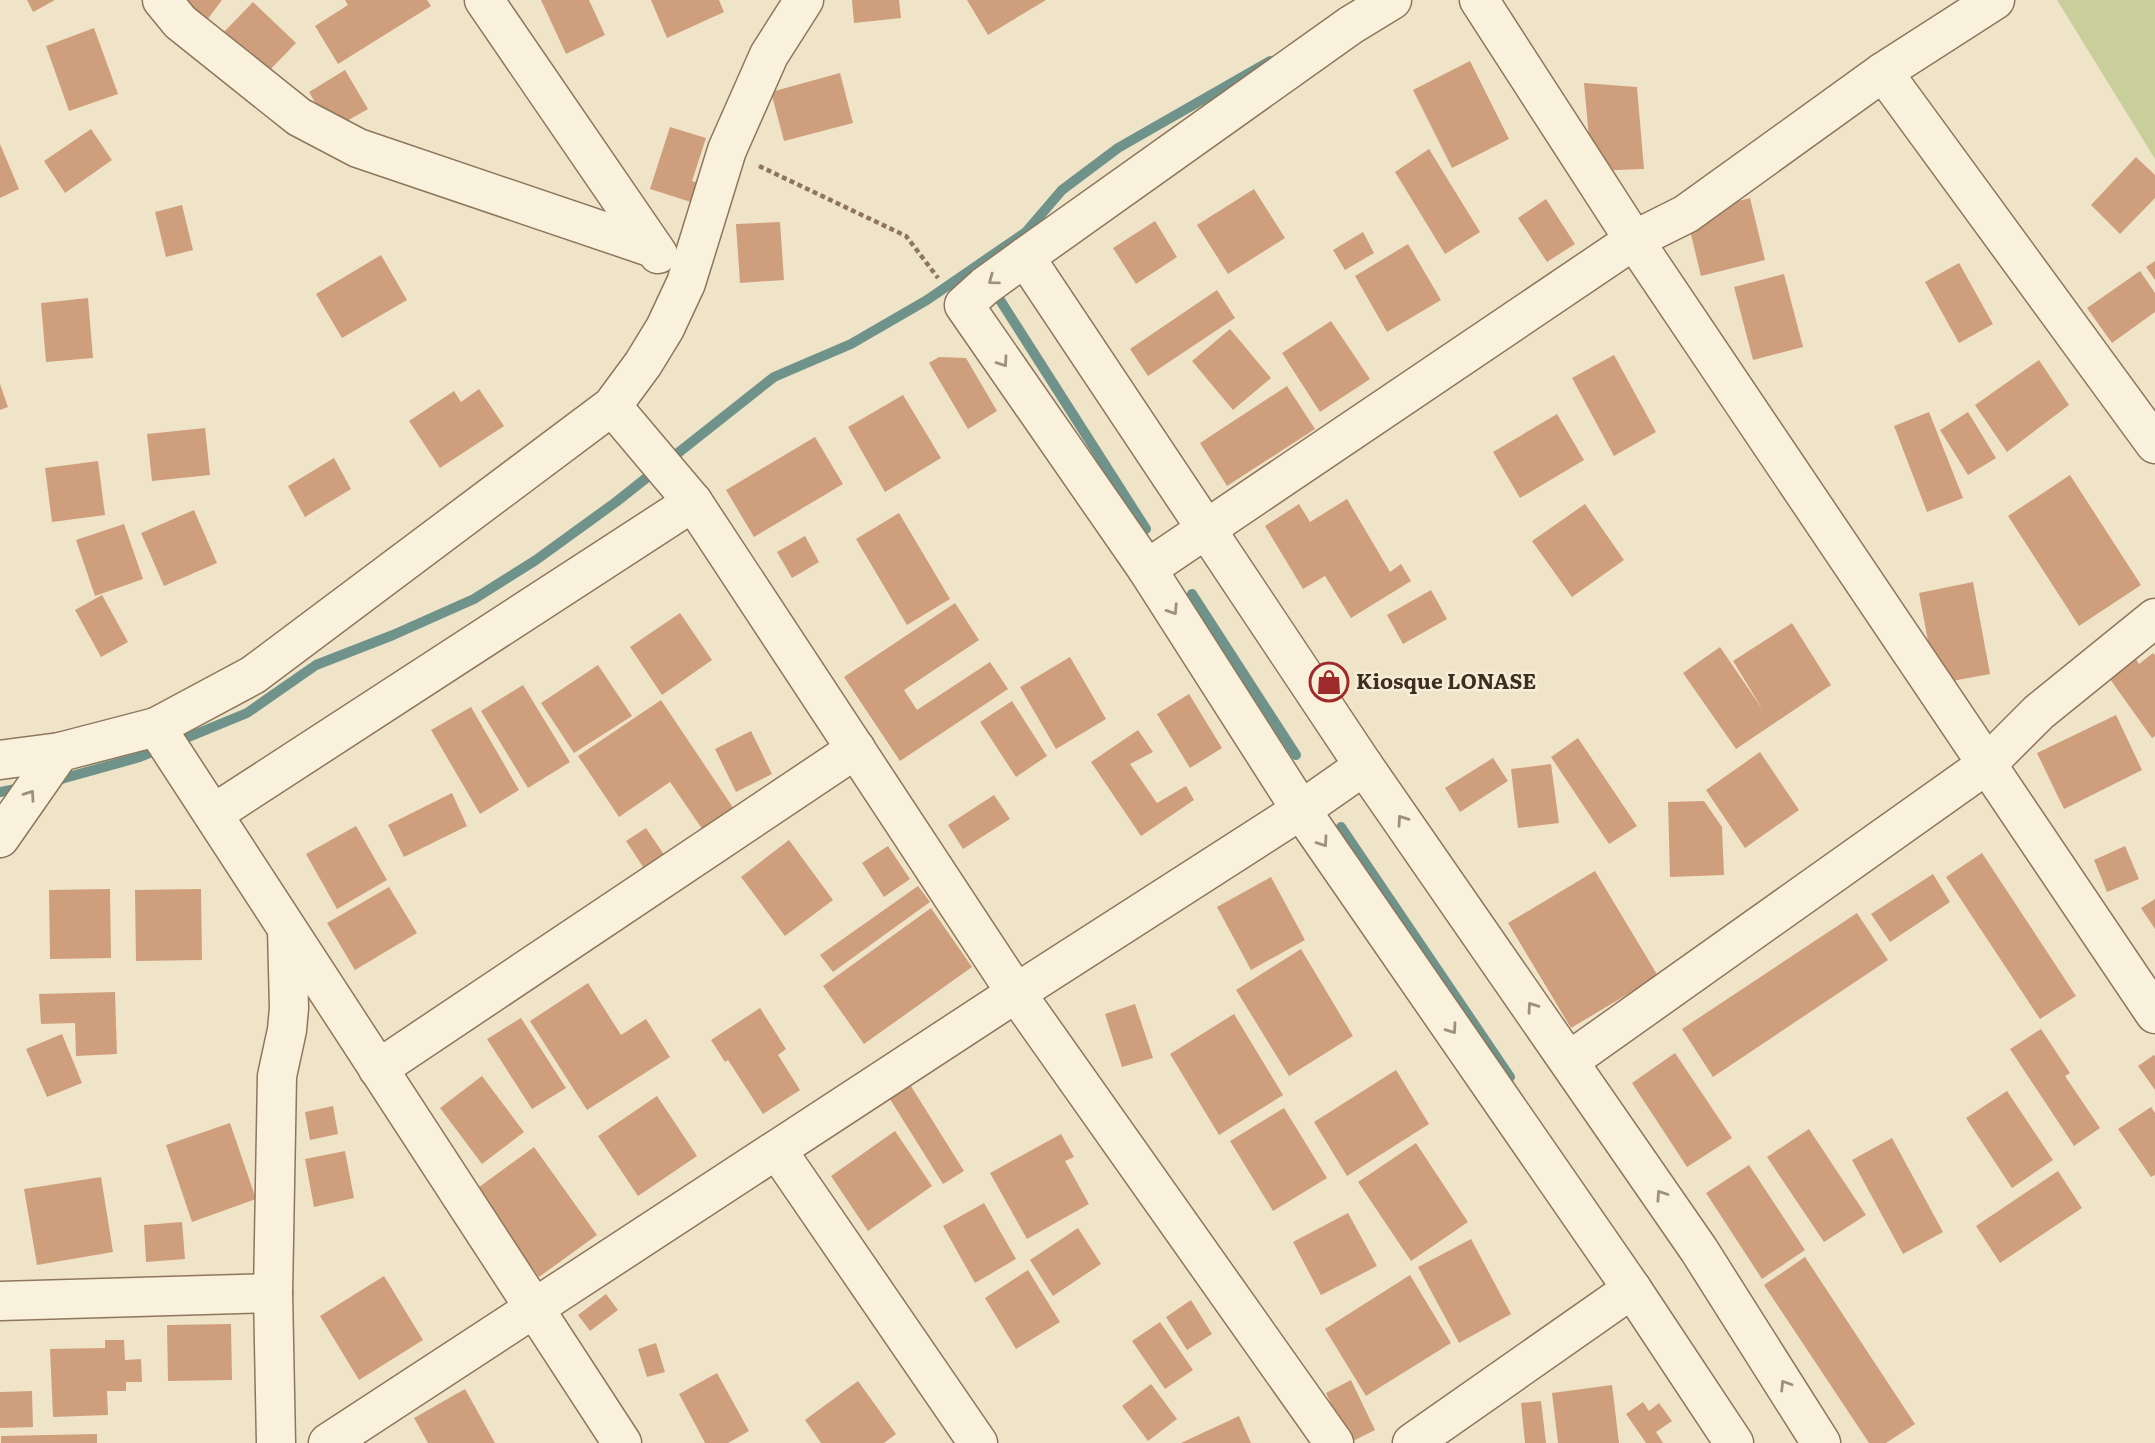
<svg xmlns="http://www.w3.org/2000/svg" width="2155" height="1443" viewBox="0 0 2155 1443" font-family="Literata,serif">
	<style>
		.green { fill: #c9cf9b }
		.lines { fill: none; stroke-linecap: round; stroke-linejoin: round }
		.stream { stroke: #6f938a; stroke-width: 10 }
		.building { fill: #cf9f7d }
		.minor-casing { stroke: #8d765c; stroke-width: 41 }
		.path { stroke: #8d765c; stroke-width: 4.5; stroke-dasharray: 5 3.5; stroke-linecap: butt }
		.minor { stroke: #faf1dc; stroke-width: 38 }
		.oneway { stroke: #9c907e }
		.labels { text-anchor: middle; stroke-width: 5; stroke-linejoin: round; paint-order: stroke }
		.poi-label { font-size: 21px; font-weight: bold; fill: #3d2e20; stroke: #f7eed8; text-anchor: start }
	</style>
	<rect width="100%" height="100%" fill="#f0e4c8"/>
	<path class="green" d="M2057 0H2155V159Z"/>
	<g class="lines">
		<g class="stream">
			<path d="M993 289 1146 529"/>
			<path d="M1192 594 1296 755"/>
			<path d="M54 781 140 757 247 713 316 665 393 635 474 599 536 560 616 502 774 377 851 344 927 300 1026 232 1062 190 1118 148 1270 61"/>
			<path d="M0 792 21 788"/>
			<path d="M1341 827 1510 1077"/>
		</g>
	</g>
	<g class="building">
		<path d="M27 0H55L33 12Z"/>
		<path d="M173 0H222L204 24Z"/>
		<path d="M345 0H427L431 6 338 64 315 26 348 5Z"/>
		<path d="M541 0H589L605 35 566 54Z"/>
		<path d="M651 0H719L724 12 667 38Z"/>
		<path d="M852 0H899L901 18 854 23Z"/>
		<path d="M967 0H1046L988 35Z"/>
		<path d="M253 2 296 43 265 75 223 33Z"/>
		<path d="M94 28 118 94 69 111 46 46Z"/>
		<path d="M1470 61 1509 139 1452 168 1413 90Z"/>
		<path d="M345 70 368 109 331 130 309 92Z"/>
		<path d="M840 73 853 123 784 141 771 92Z"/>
		<path d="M1584 83 1637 87 1644 169 1592 171Z"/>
		<path d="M670 127 706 138 692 181 699 183 694 203 650 189Z"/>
		<path d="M91 129 112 160 65 193 44 161Z"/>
		<path d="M0 144 19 189 0 198Z"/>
		<path d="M1429 149 1480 232 1445 254 1395 172Z"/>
		<path d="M2136 157 2155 175V198L2120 234 2091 205Z"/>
		<path d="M1254 189 1285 238 1228 274 1197 225Z"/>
		<path d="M1750 198 1765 260 1701 276 1686 214Z"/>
		<path d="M1546 199 1575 244 1547 262 1518 218Z"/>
		<path d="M182 205 193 250 166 257 155 212Z"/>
		<path d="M1155 221 1177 257 1136 284 1113 248Z"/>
		<path d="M780 222 784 280 740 283 736 224Z"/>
		<path d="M1363 232 1374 253 1345 270 1333 250Z"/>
		<path d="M1408 244 1441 300 1387 332 1355 276Z"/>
		<path d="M381 255 407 300 342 338 316 294Z"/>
		<path d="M2155 261V280L2146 267Z"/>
		<path d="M1959 263 1993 324 1959 343 1925 282Z"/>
		<path d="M2140 271 2155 293V312L2112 343 2087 308Z"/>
		<path d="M1784 274 1803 347 1753 360 1734 287Z"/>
		<path d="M1217 290 1235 318 1148 376 1130 349Z"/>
		<path d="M88 298 93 358 46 362 41 303Z"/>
		<path d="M1331 321 1370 379 1320 412 1282 353Z"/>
		<path d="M1230 329 1271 378 1233 410 1192 361Z"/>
		<path d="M1614 355 1656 432 1614 456 1572 378Z"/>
		<path d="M939 357 966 358 997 411 968 429 929 363Z"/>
		<path d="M2039 360 2069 405 2007 452 1975 405Z"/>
		<path d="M0 384 8 407 0 410Z"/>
		<path d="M1287 386 1315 429 1227 486 1200 443Z"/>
		<path d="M479 389 504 426 440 468 409 421 454 391 461 402Z"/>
		<path d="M903 395 941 458 885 492 848 427Z"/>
		<path d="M1929 412 1963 498 1927 512 1894 426Z"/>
		<path d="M1968 412 1996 458 1968 475 1940 430Z"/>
		<path d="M1557 414 1584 460 1520 498 1493 452Z"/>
		<path d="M205 428 210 475 152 481 147 434Z"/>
		<path d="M815 437 843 484 754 537 726 490Z"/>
		<path d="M334 458 351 489 305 517 288 486Z"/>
		<path d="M98 461 105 515 52 522 45 468Z"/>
		<path d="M2070 475 2141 585 2079 626 2008 516Z"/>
		<path d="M1347 499 1390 572 1401 564 1411 581 1351 618 1325 576 1303 589 1265 526 1299 504 1310 522Z"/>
		<path d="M1585 504 1624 560 1572 597 1532 541Z"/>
		<path d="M194 510 217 563 164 586 141 533Z"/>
		<path d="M899 513 950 599 907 625 856 539Z"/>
		<path d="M124 524 143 579 95 596 76 540Z"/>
		<path d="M805 536 819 562 792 578 777 552Z"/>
		<path d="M1973 582 1990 674 1936 684 1919 593Z"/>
		<path d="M1431 590 1447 619 1403 644 1387 615Z"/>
		<path d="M102 595 128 642 101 657 75 610Z"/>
		<path d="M955 603 979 640 904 690 917 710 990 662 1008 689 900 761 844 677Z"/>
		<path d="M680 613 712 660 662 695 630 647Z"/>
		<path d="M1792 623 1831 685 1736 749 1683 673 1720 647 1763 710 1733 661Z"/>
		<path d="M2132 653 2139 664 2153 653 2155 655V736L2152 738 2105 672Z"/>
		<path d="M1070 657 1106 719 1056 749 1020 687Z"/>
		<path d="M598 665 632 716 574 753 541 703Z"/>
		<path d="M523 685 570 762 528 788 481 711Z"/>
		<path d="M1189 694 1222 748 1190 768 1157 714Z"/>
		<path d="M661 700 738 815 707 836 670 782 619 817 578 756Z"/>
		<path d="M1012 701 1047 756 1016 777 980 722Z"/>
		<path d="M471 707 519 790 480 814 431 730Z"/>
		<path d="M2116 715 2142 770 2064 809 2037 753Z"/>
		<path d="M1138 730 1153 752 1130 764 1157 803 1186 786 1194 800 1141 836 1091 762Z"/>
		<path d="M751 731 772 774 736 792 715 749Z"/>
		<path d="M1578 738 1637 826 1609 844 1551 757Z"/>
		<path d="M1760 752 1799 810 1745 848 1706 790Z"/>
		<path d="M1493 758 1508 781 1460 812 1445 788Z"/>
		<path d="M1551 764 1559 823 1518 828 1511 769Z"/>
		<path d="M452 793 467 826 404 857 388 825Z"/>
		<path d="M994 795 1010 819 963 849 948 825Z"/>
		<path d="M1704 801 1722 827 1724 875 1670 877 1668 802Z"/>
		<path d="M356 826 387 880 337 909 306 854Z"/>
		<path d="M646 828 667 859 647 873 626 841Z"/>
		<path d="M789 840 833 900 785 936 741 877Z"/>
		<path d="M888 846 910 879 884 897 862 863Z"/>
		<path d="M2125 846 2139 879 2107 892 2094 860Z"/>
		<path d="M1982 853 2076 996 2040 1019 1946 877Z"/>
		<path d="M1595 871 1658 976 1571 1028 1508 923Z"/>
		<path d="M1933 874 1950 902 1890 942 1871 914Z"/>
		<path d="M1271 877 1305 940 1251 970 1217 907Z"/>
		<path d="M918 886 930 902 833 972 820 955Z"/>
		<path d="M389 887 417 933 355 970 327 923Z"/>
		<path d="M110 889 111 958 50 959 49 890Z"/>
		<path d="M201 889 202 960 136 961 135 890Z"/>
		<path d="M2155 899V929L2141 908Z"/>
		<path d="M931 908 972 967 864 1044 823 986Z"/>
		<path d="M1857 913 1888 960 1713 1077 1682 1029Z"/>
		<path d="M1301 949 1353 1036 1289 1076 1236 990Z"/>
		<path d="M588 983 621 1035 646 1019 670 1057 587 1110 530 1021Z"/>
		<path d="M115 992 117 1054 76 1056 75 1023 41 1024 39 994Z"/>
		<path d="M1135 1004 1153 1058 1122 1067 1105 1014Z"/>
		<path d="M760 1008 786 1049 778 1055 800 1090 763 1114 728 1060 725 1062 711 1040Z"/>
		<path d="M1234 1014 1283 1095 1219 1135 1170 1054Z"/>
		<path d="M521 1018 566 1088 532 1109 487 1039Z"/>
		<path d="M2041 1029 2070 1073 2065 1076 2100 1128 2074 1146 2010 1049Z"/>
		<path d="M62 1034 82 1083 47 1097 26 1049Z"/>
		<path d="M1675 1053 1732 1138 1687 1167 1632 1083Z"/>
		<path d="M2154 1055 2155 1056V1090L2138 1066Z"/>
		<path d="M1396 1070 1429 1124 1347 1176 1314 1122Z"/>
		<path d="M482 1076 524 1132 482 1164 440 1108Z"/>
		<path d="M909 1083 964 1171 943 1184 888 1096Z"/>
		<path d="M2007 1091 2053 1160 2012 1188 1966 1118Z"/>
		<path d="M657 1096 697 1156 638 1196 598 1136Z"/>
		<path d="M333 1106 338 1134 310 1140 305 1112Z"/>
		<path d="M2151 1107 2155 1113V1175L2151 1177 2118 1129Z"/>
		<path d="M1284 1108 1327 1178 1273 1211 1230 1141Z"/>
		<path d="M230 1123 256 1199 192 1222 166 1145Z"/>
		<path d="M1809 1129 1866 1215 1824 1242 1767 1157Z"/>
		<path d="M895 1131 932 1186 868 1231 831 1176Z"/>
		<path d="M1061 1134 1074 1157 1065 1161 1089 1204 1027 1239 990 1173Z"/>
		<path d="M1892 1138 1943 1232 1903 1254 1852 1160Z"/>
		<path d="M1416 1143 1468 1222 1411 1261 1358 1182Z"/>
		<path d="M534 1147 597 1235 539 1277 475 1190Z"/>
		<path d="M345 1151 354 1198 314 1207 305 1159Z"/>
		<path d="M1749 1165 1805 1250 1762 1279 1706 1193Z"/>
		<path d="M2058 1171 2082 1208 2000 1263 1976 1226Z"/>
		<path d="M101 1177 113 1252 37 1265 24 1189Z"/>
		<path d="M984 1203 1016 1259 975 1283 943 1226Z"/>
		<path d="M1348 1213 1377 1266 1321 1295 1293 1242Z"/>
		<path d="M182 1222 185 1259 146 1262 144 1225Z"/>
		<path d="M1078 1228 1101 1264 1053 1296 1030 1260Z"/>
		<path d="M1471 1239 1511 1314 1459 1343 1418 1267Z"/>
		<path d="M1805 1257 1915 1424 1886 1443H1869L1764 1285Z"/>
		<path d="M1028 1270 1060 1322 1016 1349 985 1298Z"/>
		<path d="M1410 1275 1451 1343 1366 1396 1325 1329Z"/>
		<path d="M384 1276 423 1340 359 1380 320 1316Z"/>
		<path d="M606 1294 618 1310 590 1331 578 1315Z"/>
		<path d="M1191 1300 1212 1334 1187 1350 1166 1317Z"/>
		<path d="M1160 1322 1193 1370 1165 1389 1132 1341Z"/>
		<path d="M231 1324 232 1380 168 1381 167 1325Z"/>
		<path d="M105 1340H124L125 1360 141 1359 142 1382H126V1391H107L108 1415 53 1417 50 1349 105 1348Z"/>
		<path d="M656 1343 665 1372 647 1377 638 1349Z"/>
		<path d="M717 1373 749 1431 728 1443H705L679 1394Z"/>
		<path d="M1351 1380 1375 1430 1349 1443 1326 1393Z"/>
		<path d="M858 1381 896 1434 884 1443H821L805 1420Z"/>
		<path d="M1151 1384 1177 1419 1148 1441 1122 1406Z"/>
		<path d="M1612 1385 1619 1443H1558L1552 1393Z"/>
		<path d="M465 1389 495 1443H428L414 1418Z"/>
		<path d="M32 1391 33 1427 0 1428V1392Z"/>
		<path d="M1541 1401 1546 1443H1525L1521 1403Z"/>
		<path d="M1643 1402 1649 1411 1659 1403 1672 1421 1656 1432 1663 1443H1646L1626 1414Z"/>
		<path d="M1239 1416 1251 1443H1181Z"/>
		<path d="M97 1434V1443H1V1436Z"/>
	</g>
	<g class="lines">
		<defs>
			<g id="minor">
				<path d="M162 0 180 22 299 117 358 148 653 248"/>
				<path d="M484 0 658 254"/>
				<path d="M1392 0 1351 25 1025 257 985 286 964 305 1147 569 1301 810 1632 1289 1734 1443"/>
				<path d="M1479 0 1634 240 2155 1014"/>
				<path d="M1883 72 2155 444"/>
				<path d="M1025 257 1364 766 1699 1250 1821 1443"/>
				<path d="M612 406 693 502 1016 993 1334 1443"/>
				<path d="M1147 569 1634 240 1686 214 1883 72 1995 0"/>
				<path d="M156 727 622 1443"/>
				<path d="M0 760 60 752 156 727 253 675 612 406 643 364 665 328 686 283 727 150 769 55 804 0"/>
				<path d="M213 814 693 502"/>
				<path d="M0 838 60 752"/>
				<path d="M1569 1061 1986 765 2039 712 2155 618"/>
				<path d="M378 1069 856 749"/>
				<path d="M777 1150 978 1443"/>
				<path d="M0 1301 273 1293"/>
				<path d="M276 1443 273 1293 277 1076 287 1030 289 1008 287 929"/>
				<path d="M328 1443 1016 993 1301 810 1364 766"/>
				<path d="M1412 1443 1632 1289"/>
			</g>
		</defs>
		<use href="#minor" class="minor-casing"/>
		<path class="path" d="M759 166 906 236 938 278"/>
		<use href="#minor" class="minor"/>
	</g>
	<defs><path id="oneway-chevron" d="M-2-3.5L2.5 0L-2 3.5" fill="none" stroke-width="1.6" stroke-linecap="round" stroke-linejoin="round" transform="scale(1.75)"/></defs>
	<g class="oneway">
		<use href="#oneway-chevron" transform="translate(993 280) rotate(144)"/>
		<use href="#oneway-chevron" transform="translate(1003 362) rotate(55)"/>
		<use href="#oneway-chevron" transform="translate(1173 610) rotate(57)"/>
		<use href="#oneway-chevron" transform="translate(30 795) rotate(-55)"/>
		<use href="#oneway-chevron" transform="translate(1402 820) rotate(-125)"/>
		<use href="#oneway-chevron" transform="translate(1323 842) rotate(55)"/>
		<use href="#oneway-chevron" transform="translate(1532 1007) rotate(-125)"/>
		<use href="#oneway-chevron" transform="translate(1452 1029) rotate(55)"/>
		<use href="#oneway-chevron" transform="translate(1661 1195) rotate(-124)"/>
		<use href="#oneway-chevron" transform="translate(1785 1385) rotate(-122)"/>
	</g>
	<defs>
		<symbol id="shop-ring" viewBox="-11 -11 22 22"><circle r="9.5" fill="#f7eed8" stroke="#9e2a2b" stroke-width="1.5"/><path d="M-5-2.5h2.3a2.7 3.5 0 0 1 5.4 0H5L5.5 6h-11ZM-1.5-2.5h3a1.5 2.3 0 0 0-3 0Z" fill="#9e2a2b"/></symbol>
	</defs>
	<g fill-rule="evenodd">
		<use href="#shop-ring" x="1307" y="660" width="44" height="44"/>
	</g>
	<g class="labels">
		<g class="poi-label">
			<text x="1356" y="689">Kiosque LONASE</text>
		</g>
	</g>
</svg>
